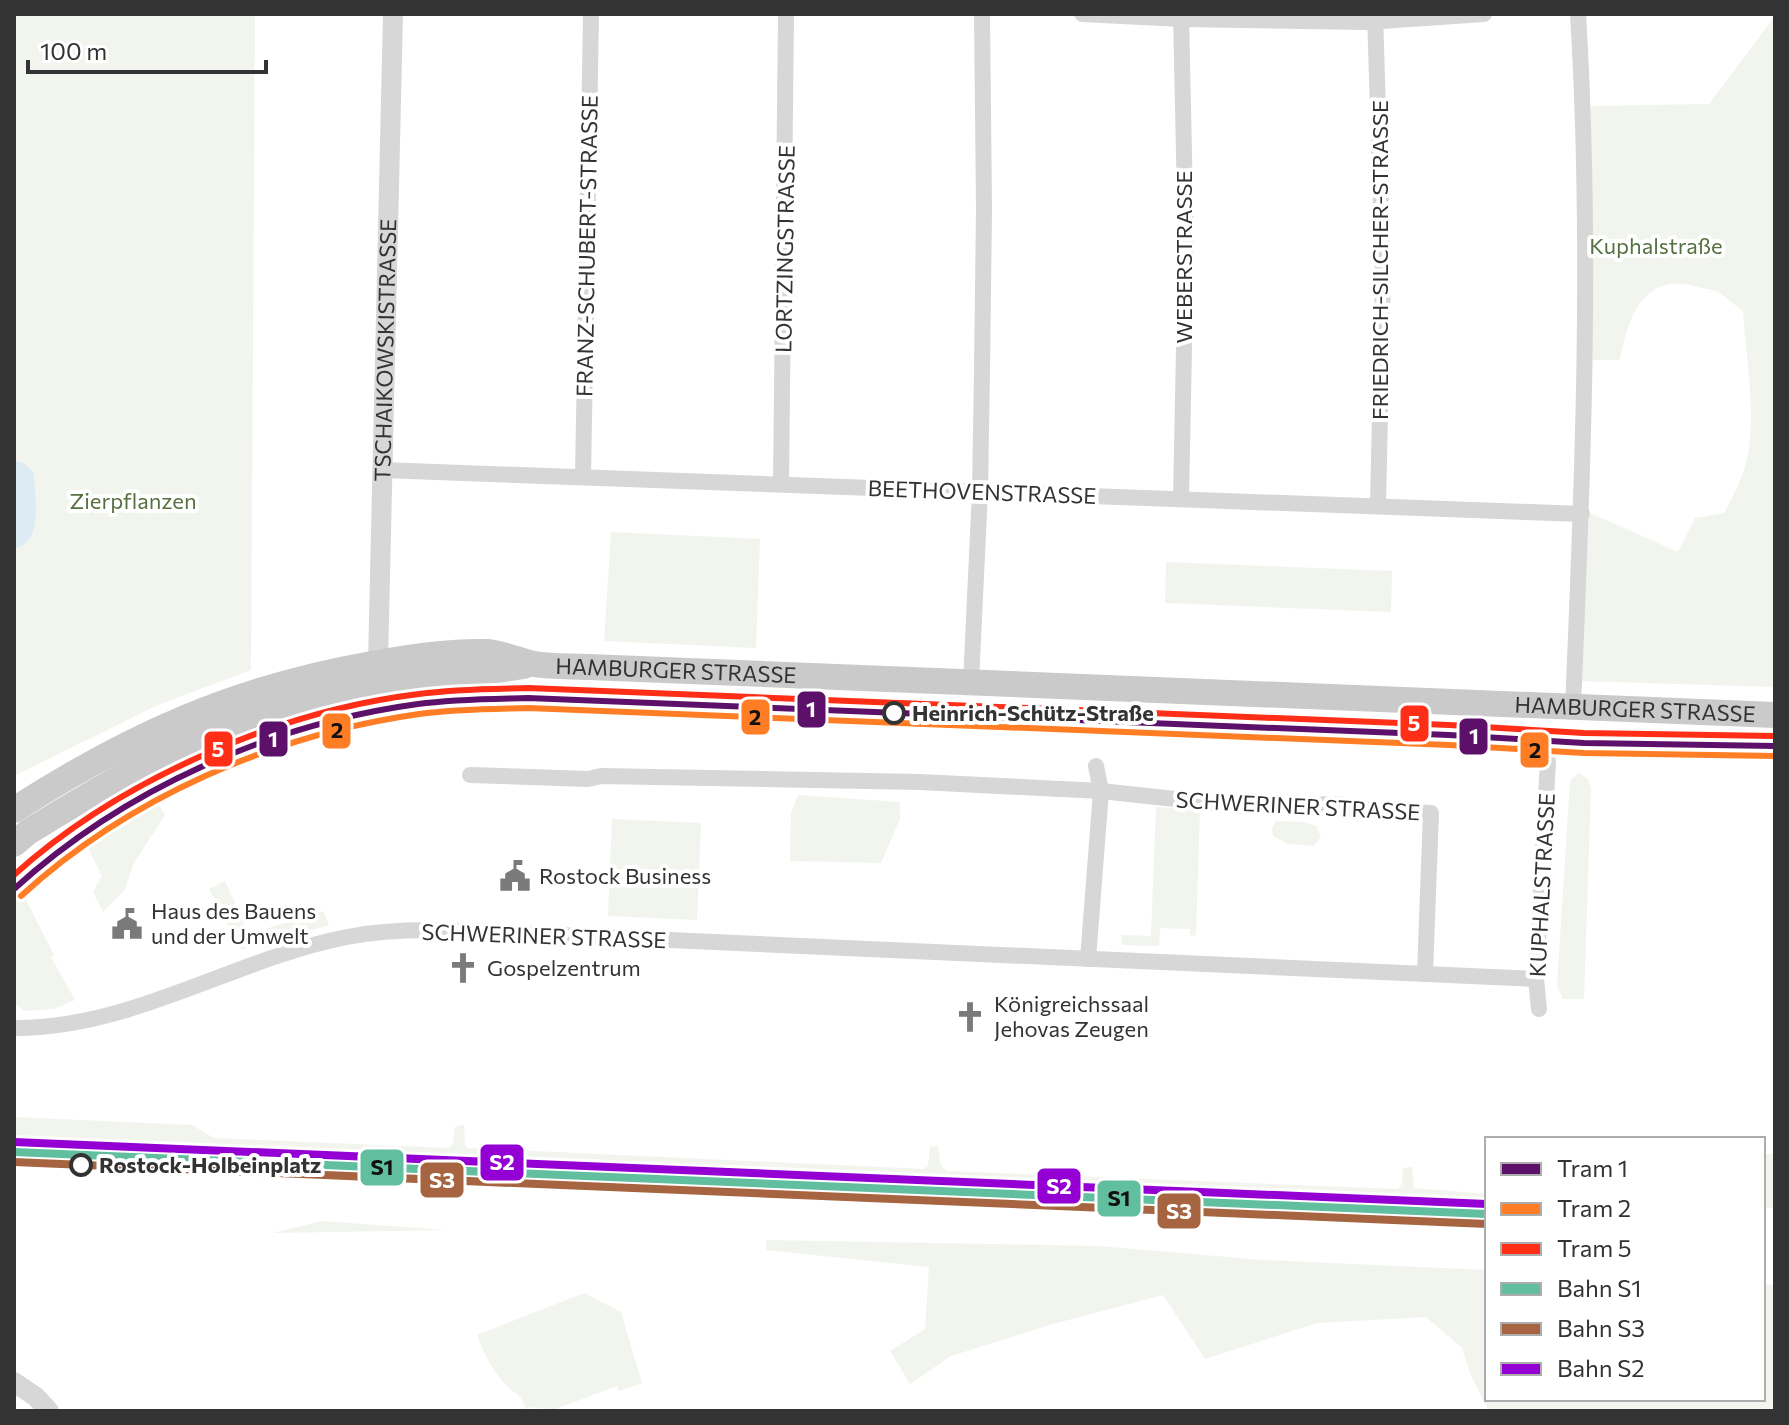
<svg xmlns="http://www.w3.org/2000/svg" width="1789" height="1425" viewBox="0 0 1789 1425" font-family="Commissioner,sans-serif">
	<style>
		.green { fill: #f1f5ed }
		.water { fill: #ddebf3 }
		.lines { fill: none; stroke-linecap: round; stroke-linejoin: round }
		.minor { stroke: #d7d7d7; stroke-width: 16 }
		.tertiary { stroke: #d7d7d7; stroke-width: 20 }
		.primary { stroke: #cacaca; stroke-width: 26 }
		.rail-1-casing { stroke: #fff; stroke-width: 14 }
		.rail-2-casing { stroke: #fff; stroke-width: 14 }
		.rail-3-casing { stroke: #fff; stroke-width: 14 }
		.rail-1 { stroke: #61be9e; stroke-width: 8 }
		.rail-2 { stroke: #a66540; stroke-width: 8 }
		.rail-3 { stroke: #9400d3; stroke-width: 8 }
		.tram-1-casing { stroke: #fff; stroke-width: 12 }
		.tram-2-casing { stroke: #fff; stroke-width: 12 }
		.tram-3-casing { stroke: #fff; stroke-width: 12 }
		.tram-1 { stroke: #5d106a; stroke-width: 6 }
		.tram-2 { stroke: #ff7d24; stroke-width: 6 }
		.tram-3 { stroke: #ff2e17; stroke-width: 6 }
		.stop-dot { fill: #fff; stroke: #333; stroke-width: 4 }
		.labels { text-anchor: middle; stroke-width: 8; stroke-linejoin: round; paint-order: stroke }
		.street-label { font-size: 22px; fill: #333; stroke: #fff }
		.park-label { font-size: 22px; fill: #56703f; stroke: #fff }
		.stop-label { font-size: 22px; font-weight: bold; fill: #333; stroke: #fff; text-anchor: start }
		.poi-label { font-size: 22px; fill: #333; stroke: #fff; text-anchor: start }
		.line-badge { stroke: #fff; stroke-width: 3 }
		.badge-label { font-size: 22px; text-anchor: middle; font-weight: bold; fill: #fff }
		.pale-badge-label { font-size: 22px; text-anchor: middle; font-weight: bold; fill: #111 }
	</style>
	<rect width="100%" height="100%" fill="#fff"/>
	<g class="green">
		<path d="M14 14H255L251 670 158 705 14 776Z"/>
		<path d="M1775 16V687L1582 681 1588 512 1678 552 1695 518 1724 513C1734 494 1744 476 1748 455 1756 409 1746 358 1743 311 1735 305 1726 297 1718 292 1711 289 1701 288 1693 286 1642 273 1627 321 1620 360H1592L1591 106 1709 104Z"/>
		<path d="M611 532 760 539 756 648 604 641Z"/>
		<path d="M1166 562 1392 571 1391 612 1165 603Z"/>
		<path d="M1579 773 1588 779 1591 788 1584 999H1563L1557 985 1570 781Z"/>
		<path d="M798 795 900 802V819L881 863 790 861 791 813Z"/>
		<path d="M156 800 165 815 134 863 124 891 103 912 93 892 102 876 86 844 93 835Z"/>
		<path d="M1156 807 1200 810 1196 935 1190 936V929L1160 928 1159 946 1122 945 1121 935 1151 936Z"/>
		<path d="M612 819 701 823 697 920 608 916Z"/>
		<path d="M1276 821 1304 822 1316 826 1321 836 1314 846 1288 844 1273 836 1272 828Z"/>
		<path d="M225 881 249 934 323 911 329 925 241 950 209 889Z"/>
		<path d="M21 896 25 898 54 955 51 957 75 1000 54 1009 25 1011 14 1003V904Z"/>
		<path d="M14 1117 192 1125 214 1138 449 1148 453 1144 455 1127 462 1125 464 1126 465 1145 468 1148 924 1169 928 1166 930 1147 938 1146 941 1166 947 1171 1398 1189 1402 1184 1403 1168 1412 1167 1414 1188 1487 1194V1200L14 1136Z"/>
		<rect x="1763" y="1154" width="12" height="54"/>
		<path d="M322 1221 447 1230 273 1233Z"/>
		<path d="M766 1240 1099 1246 1262 1260 1487 1270V1399H1763V1284L1775 1285V1411H1489L1470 1373 1462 1348 1426 1317 1317 1323 1205 1359 1163 1295 1053 1324 951 1356 910 1384 890 1351 925 1329 929 1267 766 1250Z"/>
		<path d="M584 1293 621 1312 642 1383 619 1391 617 1386 553 1410 532 1407 526 1409C520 1392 517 1396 506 1385 492 1371 484 1353 477 1335Z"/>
	</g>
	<path class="water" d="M14 461 24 463 34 473C34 495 45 544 14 548Z"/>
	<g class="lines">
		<g class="minor">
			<path d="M1082 14 1181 19 1366 22 1484 14"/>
			<path d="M1375 14 1383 273 1378 506"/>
			<path d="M382 470 1582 514"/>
			<path d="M583 477 591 14"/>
			<path d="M781 484 786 14"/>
			<path d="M1181 499 1186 247 1181 14"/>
			<path d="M971 682 980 492 982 371 984 209 982 14"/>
			<path d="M1573 707C1583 476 1592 245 1578 14"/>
			<path d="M470 775 588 779 601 776 920 782 1101 791 1239 806 1341 804 1356 809 1431 813 1425 974"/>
			<path d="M1088 959 1101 791 1096 766"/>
			<path d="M1539 1009 1536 979 1548 761"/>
			<path d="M14 1028C131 1029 234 959 347 937 416 924 489 933 559 935L1536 979"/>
		</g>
		<g class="tertiary">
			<path id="s1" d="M378 662 393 14"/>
			<path d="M14 1382 36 1397 49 1411"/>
		</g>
		<g class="primary">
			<path id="s2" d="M14 810C130 735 235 688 372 664 409 657 449 651 487 652 503 653 518 661 534 664 552 667 571 666 589 667L1775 715"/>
			<path d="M14 844 28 832C94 792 160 751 232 724 280 707 330 695 380 685 427 676 476 674 524 666"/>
		</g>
		<defs>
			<path id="rail-1" d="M14 1152 1487 1214"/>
			<path id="rail-2" d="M14 1162 1487 1224"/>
			<path id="rail-3" d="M14 1142 1487 1204"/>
		</defs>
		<use href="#rail-1" class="rail-1-casing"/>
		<use href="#rail-2" class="rail-2-casing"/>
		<use href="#rail-3" class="rail-3-casing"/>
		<use href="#rail-1" class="rail-1"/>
		<use href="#rail-2" class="rail-2"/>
		<use href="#rail-3" class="rail-3"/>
		<defs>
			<path id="tram-1" d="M14 889C124 789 271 724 418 704 455 699 492 699 528 698L1449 735 1584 743 1775 746"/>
			<path id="tram-2" d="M21 896C129 797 273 735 419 714 455 709 492 709 528 708L1449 745 1584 753 1775 756"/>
			<path id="tram-3" d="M14 875C119 780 278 711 419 694 455 689 492 689 528 688L1449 725 1584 733 1775 736"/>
		</defs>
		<use href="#tram-1" class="tram-1-casing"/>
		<use href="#tram-2" class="tram-2-casing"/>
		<use href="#tram-3" class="tram-3-casing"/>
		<use href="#tram-1" class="tram-1"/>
		<use href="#tram-2" class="tram-2"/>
		<use href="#tram-3" class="tram-3"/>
	</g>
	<defs>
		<symbol id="civic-bare" viewBox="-9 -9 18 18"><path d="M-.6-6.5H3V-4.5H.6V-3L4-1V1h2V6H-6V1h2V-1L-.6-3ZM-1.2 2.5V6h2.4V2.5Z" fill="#7a7a7a" stroke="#fff" stroke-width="2.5" paint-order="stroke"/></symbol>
		<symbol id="church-bare" viewBox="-9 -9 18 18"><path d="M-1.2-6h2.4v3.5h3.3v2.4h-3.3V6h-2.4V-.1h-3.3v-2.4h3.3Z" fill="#7a7a7a" stroke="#fff" stroke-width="2.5" paint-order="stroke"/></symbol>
	</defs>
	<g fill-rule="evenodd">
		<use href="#civic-bare" x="493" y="854" width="44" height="44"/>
		<use href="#civic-bare" x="105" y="902" width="44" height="44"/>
		<use href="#church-bare" x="441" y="946" width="44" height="44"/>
		<use href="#church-bare" x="948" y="995" width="44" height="44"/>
	</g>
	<g class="stop-dot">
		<circle cx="894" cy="713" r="10"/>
		<circle cx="81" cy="1165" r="10"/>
	</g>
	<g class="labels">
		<g class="street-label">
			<text transform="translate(587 246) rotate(-89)" y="8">FRANZ-SCHUBERT-STRASSE</text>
			<text transform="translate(785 249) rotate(-89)" y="8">LORTZINGSTRASSE</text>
			<text transform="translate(1184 257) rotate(-90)" y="8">WEBERSTRASSE</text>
			<text transform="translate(1380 260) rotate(-90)" y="8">FRIEDRICH-SILCHER-STRASSE</text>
			<text dy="8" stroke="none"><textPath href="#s1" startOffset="312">TSCHAIKOWSKISTRASSE</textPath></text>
			<text transform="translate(982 492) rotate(2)" y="8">BEETHOVENSTRASSE</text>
			<text dy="8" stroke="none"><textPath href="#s2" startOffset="696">HAMBURGER STRASSE</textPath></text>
			<text dy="8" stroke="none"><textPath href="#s2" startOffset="1656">HAMBURGER STRASSE</textPath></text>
			<text transform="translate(1298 806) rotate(3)" y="8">SCHWERINER STRASSE</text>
			<text transform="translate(1542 885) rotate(-87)" y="8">KUPHALSTRASSE</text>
			<text transform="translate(544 936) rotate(2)" y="8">SCHWERINER STRASSE</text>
		</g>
		<g class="park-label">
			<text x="1656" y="254">Kuphalstraße</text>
			<text x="133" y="509">Zierpflanzen</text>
		</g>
		<g class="stop-label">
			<text x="912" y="721">Heinrich-Schütz-Straße</text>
			<text x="99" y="1173">Rostock-Holbeinplatz</text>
		</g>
		<g class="poi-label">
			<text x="539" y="884">Rostock Business</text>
			<text x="151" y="919">Haus des Bauens<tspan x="151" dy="25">und der Umwelt</tspan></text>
			<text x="487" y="976">Gospelzentrum</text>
			<text x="994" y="1012">Königreichssaal<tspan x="994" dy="25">Jehovas Zeugen</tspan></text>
		</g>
	</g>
	<g class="line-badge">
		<rect x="796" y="690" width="31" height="39" rx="8" fill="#5d106a"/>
		<rect x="740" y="698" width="31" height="38" rx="8" fill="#ff7d24"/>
		<rect x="1399" y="704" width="31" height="39" rx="8" fill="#ff2e17"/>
		<rect x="321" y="712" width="31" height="38" rx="8" fill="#ff7d24"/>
		<rect x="1458" y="717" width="31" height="39" rx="8" fill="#5d106a"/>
		<rect x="258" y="720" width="31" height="38" rx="8" fill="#5d106a"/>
		<rect x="203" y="730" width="31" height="38" rx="8" fill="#ff2e17"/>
		<rect x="1519" y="731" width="31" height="38" rx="8" fill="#ff7d24"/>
		<rect x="479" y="1143" width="46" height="39" rx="8" fill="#9400d3"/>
		<rect x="359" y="1148" width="46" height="39" rx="8" fill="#61be9e"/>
		<rect x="419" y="1161" width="46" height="38" rx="8" fill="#a66540"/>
		<rect x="1036" y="1167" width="46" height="38" rx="8" fill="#9400d3"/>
		<rect x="1096" y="1179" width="46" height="39" rx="8" fill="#61be9e"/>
		<rect x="1156" y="1192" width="46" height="38" rx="8" fill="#a66540"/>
	</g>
	<g class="badge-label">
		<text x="811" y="717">1</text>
		<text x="1414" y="731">5</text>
		<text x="1474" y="744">1</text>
		<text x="273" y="747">1</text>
		<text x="218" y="757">5</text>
		<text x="502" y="1170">S2</text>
		<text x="442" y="1188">S3</text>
		<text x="1059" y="1194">S2</text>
		<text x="1179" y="1219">S3</text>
	</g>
	<g class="pale-badge-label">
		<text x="755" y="725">2</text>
		<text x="337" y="738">2</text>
		<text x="1535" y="758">2</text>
		<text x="382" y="1175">S1</text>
		<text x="1119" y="1206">S1</text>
	</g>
	<rect width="1789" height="1425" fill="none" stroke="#333333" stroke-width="32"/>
	<rect x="1485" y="1137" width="280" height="264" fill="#ffffff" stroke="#adadad" stroke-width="2"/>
	<rect x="1501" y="1163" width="40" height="12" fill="#5d106a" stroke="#adadad" stroke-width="2"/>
	<text x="1557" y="1177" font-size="24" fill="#333333">Tram 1</text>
	<rect x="1501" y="1203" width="40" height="12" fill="#ff7d24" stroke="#adadad" stroke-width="2"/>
	<text x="1557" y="1217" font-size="24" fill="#333333">Tram 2</text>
	<rect x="1501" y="1243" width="40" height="12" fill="#ff2e17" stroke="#adadad" stroke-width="2"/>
	<text x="1557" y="1257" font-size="24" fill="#333333">Tram 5</text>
	<rect x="1501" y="1283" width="40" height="12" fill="#61be9e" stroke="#adadad" stroke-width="2"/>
	<text x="1557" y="1297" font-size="24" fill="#333333">Bahn S1</text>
	<rect x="1501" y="1323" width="40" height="12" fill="#a66540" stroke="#adadad" stroke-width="2"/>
	<text x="1557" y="1337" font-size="24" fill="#333333">Bahn S3</text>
	<rect x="1501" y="1363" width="40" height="12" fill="#9400d3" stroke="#adadad" stroke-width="2"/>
	<text x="1557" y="1377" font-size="24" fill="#333333">Bahn S2</text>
	<path d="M28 60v12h238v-12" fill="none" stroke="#333333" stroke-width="4"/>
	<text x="40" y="60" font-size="24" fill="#333333" stroke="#ffffff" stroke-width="6" paint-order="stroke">100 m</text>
</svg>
